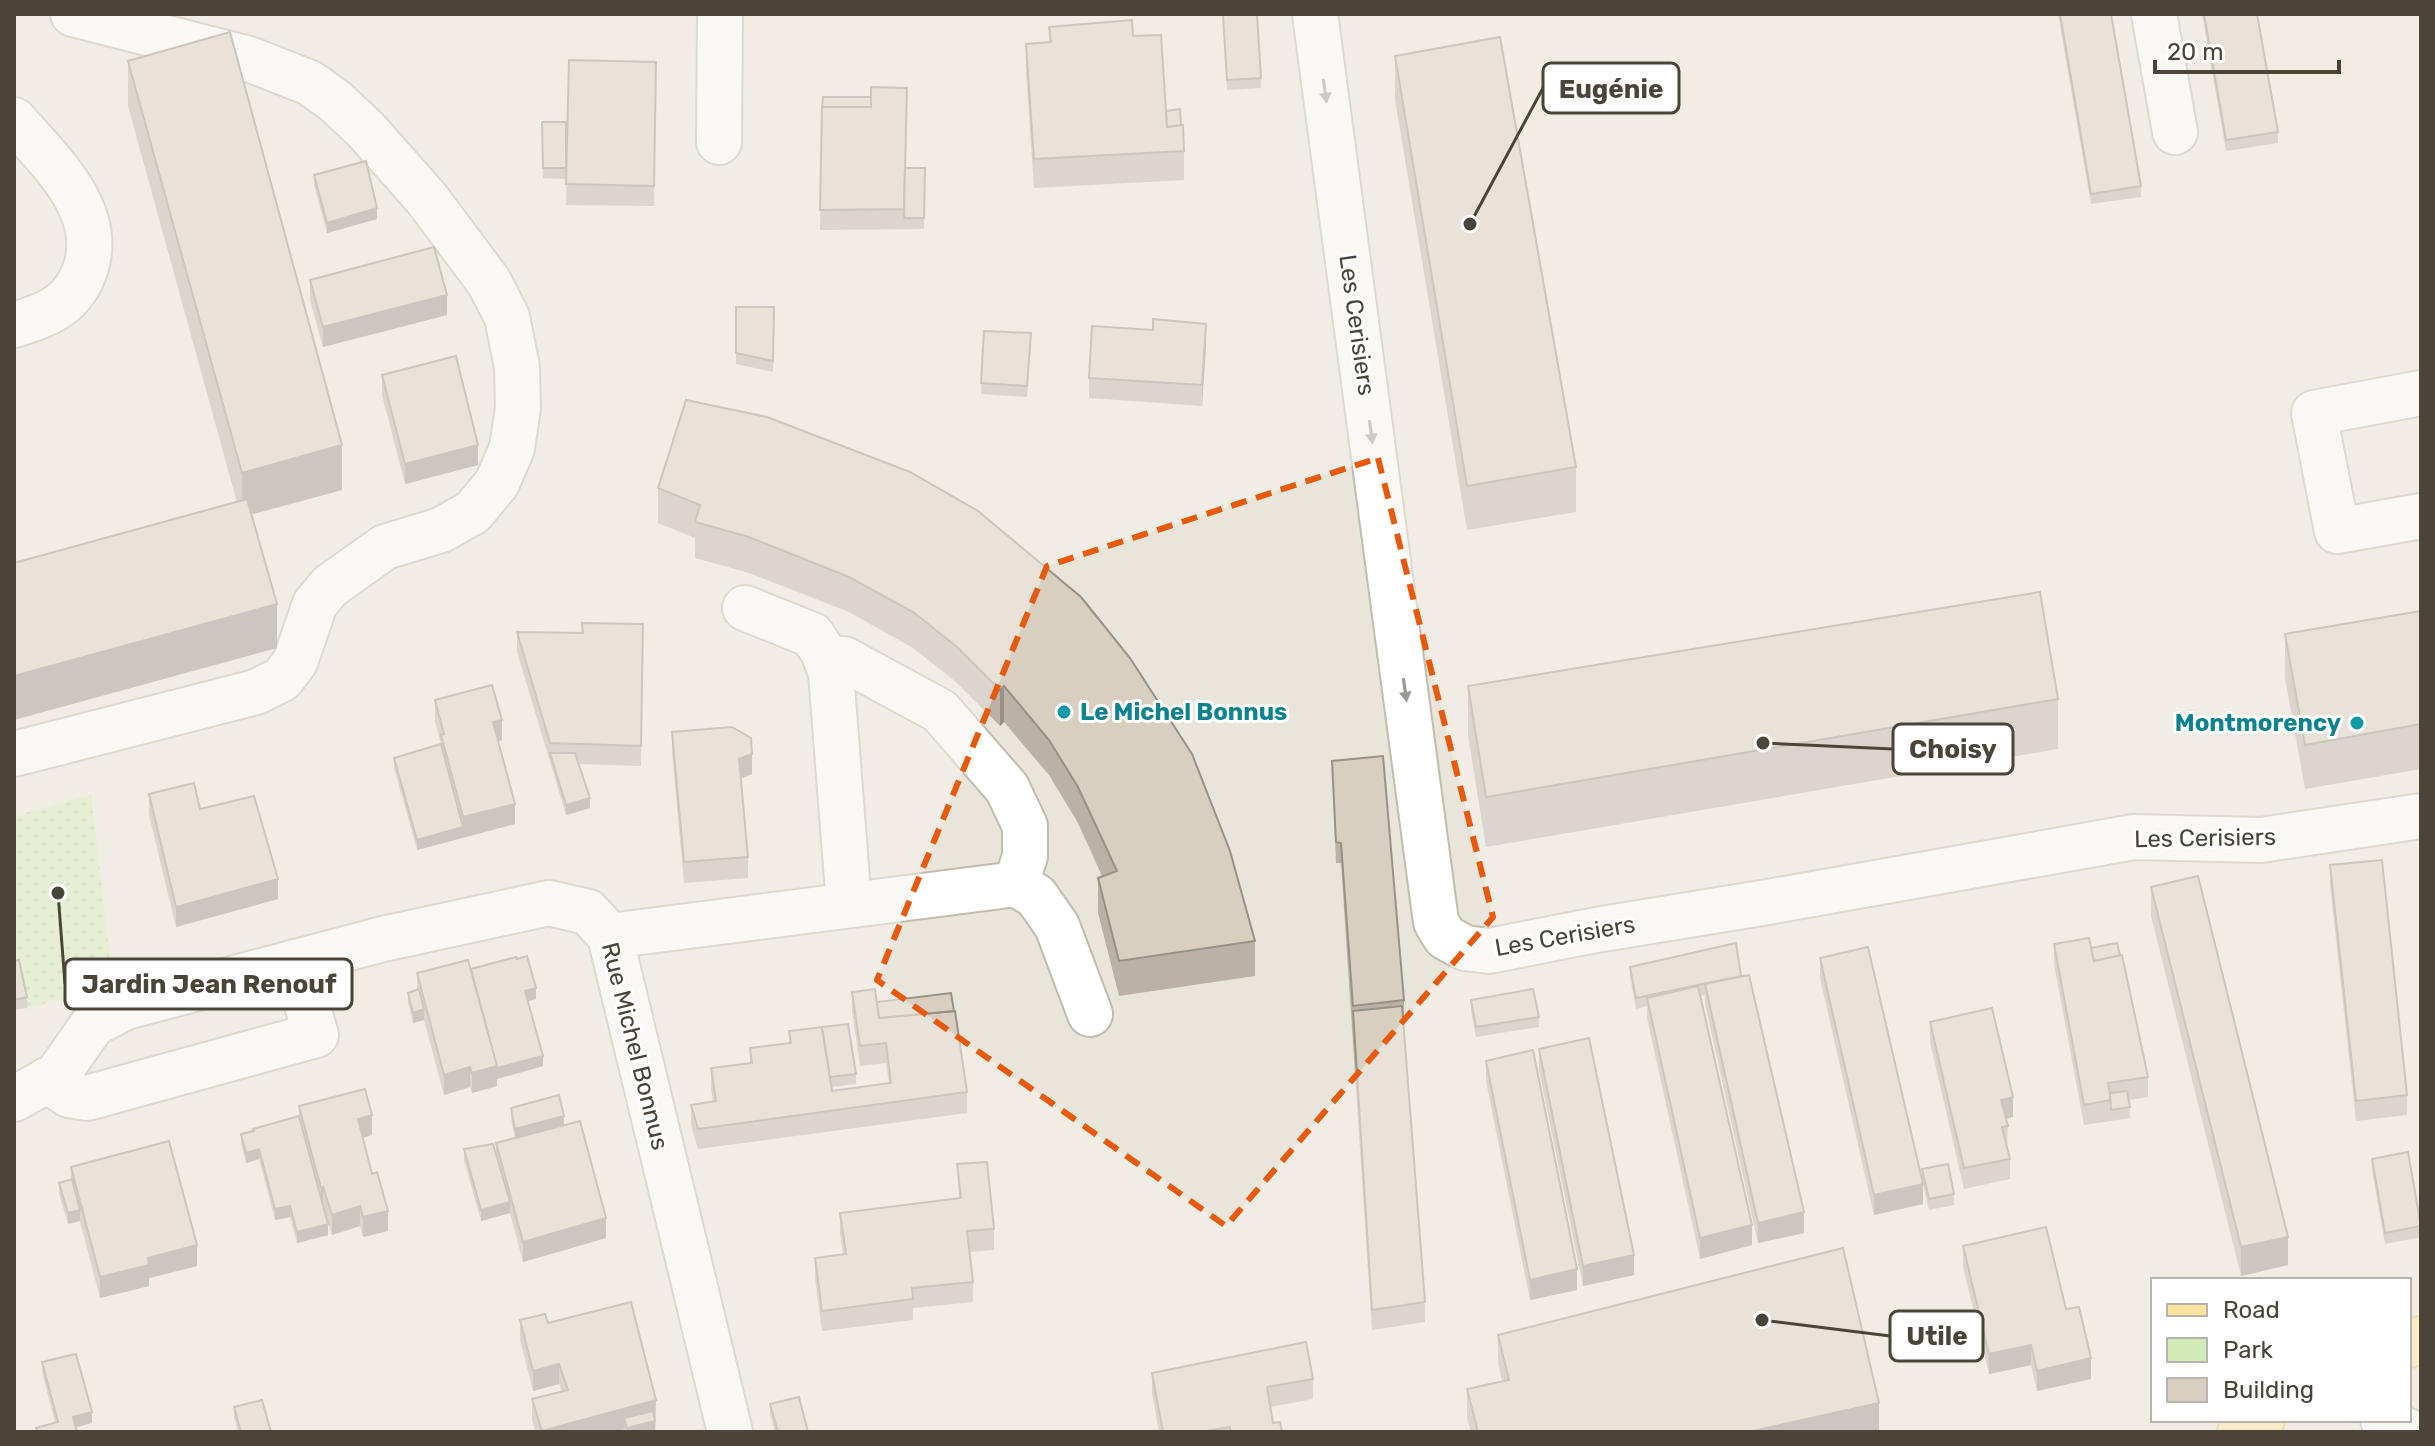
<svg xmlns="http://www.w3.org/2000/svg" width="2435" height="1446" viewBox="0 0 2435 1446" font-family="Rubik,sans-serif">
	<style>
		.residential { fill: #eae5da; fill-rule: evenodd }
		.green { fill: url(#green-dots) }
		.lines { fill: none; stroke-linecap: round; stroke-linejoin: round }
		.minor-casing { stroke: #c2bbae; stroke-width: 48 }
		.major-casing { stroke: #e6c16a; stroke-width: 48 }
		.minor { stroke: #fff; stroke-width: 44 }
		.major { stroke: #ffe39c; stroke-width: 44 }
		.wall { fill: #bab2a6 }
		.shaded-wall { fill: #979187 }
		.building { fill: #d8cfc1; stroke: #979187; stroke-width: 2 }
		.oneway { fill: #9c9892 }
		.marked { fill: none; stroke: #e8590c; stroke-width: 6; stroke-dasharray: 16 10; stroke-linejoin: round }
		.culture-dot { fill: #0f9aa8; stroke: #fff; stroke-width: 3 }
		.labels { text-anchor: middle; stroke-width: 6; stroke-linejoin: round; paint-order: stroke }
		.street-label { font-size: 24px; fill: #4b4439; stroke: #fff }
		.culture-label { font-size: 24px; font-weight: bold; fill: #0d838f; stroke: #fff; text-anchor: start }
		.leader { fill: none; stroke: #4b4439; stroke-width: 3 }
		.callout-dot { fill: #4b4439; stroke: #fff; stroke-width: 3 }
		.callout { fill: #fff; stroke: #4b4439; stroke-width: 3 }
		.callout-label { font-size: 26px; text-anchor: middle; font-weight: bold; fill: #4b4439 }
	</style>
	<defs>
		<pattern id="green-dots" width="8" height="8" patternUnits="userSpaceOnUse" patternTransform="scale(2)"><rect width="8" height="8" fill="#d2eab5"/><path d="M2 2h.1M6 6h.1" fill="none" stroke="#b6ca9c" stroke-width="1.8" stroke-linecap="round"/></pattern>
	</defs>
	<rect width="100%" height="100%" fill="#f6f3ec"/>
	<path class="residential" d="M14 14H2421V1432H14ZM2153 1280H2409V1420H2153Z"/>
	<path class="green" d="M91 795 113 986 27 1008 19 971 14 972V816Z"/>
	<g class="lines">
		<defs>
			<g id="minor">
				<path d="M1315 14 1436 922 1445 937 1465 948 1489 951 1596 930 1768 902 2134 837 2261 840 2421 816"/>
				<path d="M2154 14 2175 132"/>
				<path d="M14 120C48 159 104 209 86 267 74 305 49 314 14 325"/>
				<path d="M719 142 720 14"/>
				<path d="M2421 393 2314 413 2337 531 2421 516"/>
				<path d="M745 608 812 635 824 653 831 673 849 905"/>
				<path d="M14 754 256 692 282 679 295 662 315 604 330 586 385 547 441 530 473 512 497 483 512 448 518 408 517 367 507 317 489 282 427 199 366 130 335 101 310 83 249 59 73 14"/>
				<path d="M1016 884 1036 896 1057 926 1090 1014"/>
				<path d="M610 936 1016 884 1025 856V826L1007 788 940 711 844 659 826 660"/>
				<path d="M47 1080 69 1095 87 1098 316 1035 294 962"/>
				<path d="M14 1099 57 1075 93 1024 126 1007 383 939 549 903 588 912 610 936 730 1432"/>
				<path d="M2383 1420 2410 1432"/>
			</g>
			<g id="major">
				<path d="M2409 1345 2421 1339"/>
				<path d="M2240 1432 2262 1420"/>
			</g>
		</defs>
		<use href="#minor" class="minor-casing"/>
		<use href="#major" class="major-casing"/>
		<use href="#minor" class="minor"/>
		<use href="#major" class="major"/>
	</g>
	<g class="wall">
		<path d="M2058 14H2111L2141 186V197L2091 204Z"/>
		<path d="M2202 14H2257L2278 132V143L2226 151Z"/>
		<path d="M1223 15 1261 78V88L1227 90Z"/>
		<path d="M1049 27 1133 36 1184 151V180L1034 188 1026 73V44L1049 42Z"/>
		<path d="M1395 56 1576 467V512L1467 530 1395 100Z"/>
		<path d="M569 60 656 62 654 206 566 205Z"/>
		<path d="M128 61 342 490 252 514 277 648 128 106Z"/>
		<path d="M822 107 905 168H925L924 229 820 230Z"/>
		<path d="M542 122H566V179L543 178Z"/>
		<path d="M314 175 377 219 327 233 314 185Z"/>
		<path d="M310 280 447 315 323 347 310 300Z"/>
		<path d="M736 307H774L773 372 736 364Z"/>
		<path d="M984 331 1031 343 1027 397 981 394Z"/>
		<path d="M1206 345 1202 406 1089 398V378Z"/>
		<path d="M382 375 478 465 405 484 382 395Z"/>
		<path d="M767 417 1255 941V976L1119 996 1098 913V878L1102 876 1078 823 1049 775 1004 722 1000 726 956 682 913 648 849 612 749 573 695 558V538L658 523V488Z"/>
		<path d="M2421 611V769L2305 789 2285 678V634Z"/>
		<path d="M582 623 643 645 641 766 579 764 590 808 566 815 517 652V632L582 633Z"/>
		<path d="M1468 686 2058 699V749L1486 847 1468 736Z"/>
		<path d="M435 700 502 740 498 741 515 824 417 850 394 768V758L441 744 435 721Z"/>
		<path d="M672 732 752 774 741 779 748 857V878L684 883 672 753Z"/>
		<path d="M1332 761 1404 1000V1020H1403L1425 1302V1322L1372 1330 1341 863H1336Z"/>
		<path d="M149 794 200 809 278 899 176 927 149 815Z"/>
		<path d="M2330 865 2407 1095V1115L2356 1121 2330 885Z"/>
		<path d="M2151 887 2288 1265 2241 1276 2151 916Z"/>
		<path d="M2054 944 2091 948 2148 1077V1097L2129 1100 2130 1118 2084 1125 2054 964Z"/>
		<path d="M1820 958 1923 1204 1874 1215 1820 978Z"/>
		<path d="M14 961 27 997V1008L14 1010Z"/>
		<path d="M1630 967 1741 976 1804 1233 1758 1243 1705 1004V995L1701 996 1752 1245 1700 1259 1647 1018V1006L1636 1009 1630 977Z"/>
		<path d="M471 969 536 999 528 1001 543 1066 497 1079V1086L472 1093 470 1087 444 1095 424 1020 413 1023 408 1003V993L417 990V973Z"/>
		<path d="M852 992 877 1002 967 1092V1113L698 1149 691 1125V1105L713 1101 711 1089V1068L750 1063V1048L789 1043V1031L856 1074V1084L831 1087 832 1091 889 1084 886 1063 860 1066 852 1012Z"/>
		<path d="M1471 1000 1539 1017V1027L1476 1037 1471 1011Z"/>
		<path d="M1930 1022 2013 1117 2006 1119 2008 1126 2007 1146 2010 1159V1179L1964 1189 1930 1042Z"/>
		<path d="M1539 1049 1634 1275 1583 1286 1539 1070Z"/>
		<path d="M1486 1061 1577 1290 1530 1300 1486 1081Z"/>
		<path d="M299 1106 372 1135 363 1138 388 1231 363 1237 360 1226 332 1235 326 1218 328 1235 297 1243 290 1217 275 1220 259 1159 246 1163 241 1144V1134L253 1131V1129L299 1116Z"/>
		<path d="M511 1108 564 1125 606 1238 523 1262 510 1213 481 1221 464 1160V1149L496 1154V1143L515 1138 511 1118Z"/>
		<path d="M2372 1159 2421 1225V1237L2385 1244 2372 1170Z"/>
		<path d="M957 1164 994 1229V1250L970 1252 973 1282V1302L913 1308V1320L822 1331 815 1278V1258L843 1254 840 1233V1213L959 1198Z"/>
		<path d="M71 1167 197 1266 149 1278V1286L100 1298 80 1221 68 1224 59 1194V1183L71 1180Z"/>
		<path d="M1922 1169 1954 1194V1205L1929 1210 1922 1180Z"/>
		<path d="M1963 1246 2066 1309 2091 1379 2037 1391 2031 1365 1989 1374 1963 1267Z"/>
		<path d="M520 1320 548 1323 656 1421 655 1431 625 1432V1429L614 1432H536L532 1420V1399L562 1392 559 1384 533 1391 520 1340Z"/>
		<path d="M1498 1335 1879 1432H1471L1467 1418V1389L1502 1381 1498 1363Z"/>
		<path d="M42 1362 92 1423 75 1427 77 1432H36V1428L55 1422 42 1372Z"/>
		<path d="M1152 1373 1313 1379V1399L1270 1407 1273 1423 1282 1432H1159L1152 1393Z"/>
		<path d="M770 1404 808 1432H775L770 1414Z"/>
		<path d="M234 1407 271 1432H238L234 1418Z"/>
	</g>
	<g class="shaded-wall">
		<path d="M377 208V219L327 233V223Z"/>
		<path d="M447 295V315L323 347V327Z"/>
		<path d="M1206 324V345L1202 406V385Z"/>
		<path d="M342 445V490L242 517V473Z"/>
		<path d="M478 445V465L405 484V464Z"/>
		<path d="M277 604V648L14 720V676Z"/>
		<path d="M1004 686V722L1000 726V690Z"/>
		<path d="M502 720V740L493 742V722Z"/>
		<path d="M752 754V774L739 779V759Z"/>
		<path d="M590 798V808L566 815V805Z"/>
		<path d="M515 804V824L417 850V840L463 827V817Z"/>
		<path d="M278 879V899L176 927V907Z"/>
		<path d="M536 988V999L525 1002V991Z"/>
		<path d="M424 1009V1020L413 1023V1013Z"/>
		<path d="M543 1056V1066L497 1079V1086L472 1093V1073L497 1066Z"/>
		<path d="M470 1067V1087L444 1095V1075Z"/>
		<path d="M2013 1097V1117L2001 1120V1100Z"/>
		<path d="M372 1115V1135L358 1139V1119Z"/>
		<path d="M564 1116V1126L515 1139V1129Z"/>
		<path d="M259 1149V1159L246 1163V1153Z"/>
		<path d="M1923 1184V1204L1874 1215V1195Z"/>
		<path d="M323 1187V1207L321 1209V1188Z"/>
		<path d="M510 1202V1213L481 1221V1210Z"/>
		<path d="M290 1206V1217L275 1220V1209Z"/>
		<path d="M360 1206V1226L332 1235V1215Z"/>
		<path d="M80 1210V1221L68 1224V1213Z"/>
		<path d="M388 1211V1231L363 1237V1217Z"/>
		<path d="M1804 1212V1233L1758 1243V1223Z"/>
		<path d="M606 1218V1238L523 1262V1242Z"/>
		<path d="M328 1224V1235L297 1243V1232Z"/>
		<path d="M1752 1225V1245L1700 1259V1238Z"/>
		<path d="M2288 1237V1265L2241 1276V1247Z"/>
		<path d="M197 1245V1266L149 1278V1286L100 1298V1277L148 1258Z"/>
		<path d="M1634 1255V1275L1583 1286V1266Z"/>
		<path d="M1577 1269V1290L1530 1300V1280Z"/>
		<path d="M2031 1345V1365L1989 1374V1354Z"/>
		<path d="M2091 1358V1379L2037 1391V1371Z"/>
		<path d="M559 1364V1384L533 1391V1371Z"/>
		<path d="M656 1400 655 1431 627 1432 624 1418 625 1429 614 1432H542V1431Z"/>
		<path d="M1879 1403V1432H1748Z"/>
		<path d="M92 1412V1423L73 1428V1417Z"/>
	</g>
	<g class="building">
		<path d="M1257 14 1261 78 1227 80 1223 15Z"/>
		<path d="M2060 14H2111L2141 186 2091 194Z"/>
		<path d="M2204 14H2257L2278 132 2226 140Z"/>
		<path d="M1132 20 1133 36 1161 35 1167 127 1183 125 1184 151 1034 159 1026 44 1051 42 1049 27Z"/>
		<path d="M230 32 342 445 242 473 128 61Z"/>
		<path d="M1500 37 1576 467 1467 486 1395 56Z"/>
		<path d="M569 60 656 62 654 186 566 184Z"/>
		<path d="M871 87 907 88 904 209 820 210 822 107H871Z"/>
		<path d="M823 97H871V107H822Z"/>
		<path d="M1180 109 1181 125 1167 127 1166 111Z"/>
		<path d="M542 122H566V168H543Z"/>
		<path d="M366 161 377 208 327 223 314 175Z"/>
		<path d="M905 168H925L924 218H904Z"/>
		<path d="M434 247 447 295 323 327 310 280Z"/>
		<path d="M736 307H774L773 361 736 353Z"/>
		<path d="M1153 319 1206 324 1202 385 1089 378 1092 326 1153 330Z"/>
		<path d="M984 331 1031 333 1027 386 981 383Z"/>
		<path d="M456 356 478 445 405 464 382 375Z"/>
		<path d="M686 400 767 417 910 472 978 511 1081 597 1130 658 1192 754 1230 851 1255 941 1119 961 1098 878 1117 871 1078 787 1049 740 1004 686 1000 690 956 646 913 612 849 577 749 537 695 522 700 505 658 488Z"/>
		<path d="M247 499 277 604 14 676V563Z"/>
		<path d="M2040 592 2058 699 1486 797 1468 686Z"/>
		<path d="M2421 611V724L2305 745 2285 634Z"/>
		<path d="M582 623 643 624 641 746 550 743 517 632 583 633Z"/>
		<path d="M492 685 502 720 493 722 515 804 463 817 441 735 444 734 435 700Z"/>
		<path d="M732 727 751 738 752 754 739 759 748 857 684 862 672 732Z"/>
		<path d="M441 744 463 827 417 840 394 758Z"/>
		<path d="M550 753H575L590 798 566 805Z"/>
		<path d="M1383 756 1404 1000 1353 1006 1341 843 1336 842 1332 761Z"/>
		<path d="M194 783 200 809 254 796 278 879 176 907 149 794Z"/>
		<path d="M2382 860 2407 1095 2356 1101 2330 865Z"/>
		<path d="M2198 876 2288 1237 2241 1247 2151 887Z"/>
		<path d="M2089 938 2094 961 2122 955 2148 1077 2108 1083 2111 1100 2084 1105 2054 944Z"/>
		<path d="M1736 943 1741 976 1636 998 1630 967Z"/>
		<path d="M2117 943 2120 955 2094 961 2091 948Z"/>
		<path d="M1868 947 1923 1184 1874 1195 1820 958Z"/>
		<path d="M527 956 536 988 525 991 543 1056 497 1068 471 969 516 957 517 959Z"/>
		<path d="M19 960 27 997 14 1000V961Z"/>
		<path d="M468 960 497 1066 472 1073 470 1067 444 1075 417 973Z"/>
		<path d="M1749 975 1804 1212 1758 1223 1705 984Z"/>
		<path d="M1698 986 1752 1225 1700 1238 1647 998Z"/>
		<path d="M419 989 424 1009 413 1013 408 993Z"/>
		<path d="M875 989 879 1018 955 1011 967 1092 698 1129 691 1105 716 1101 711 1068 752 1063 750 1048 791 1043 789 1031 822 1027 832 1091 891 1083 886 1043 860 1046 852 992Z"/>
		<path d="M1533 989 1539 1017 1476 1027 1471 1000Z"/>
		<path d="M951 993 954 1011 879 1018 877 1002Z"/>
		<path d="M1402 1006 1425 1302 1372 1310 1353 1011Z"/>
		<path d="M1992 1008 2013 1097 2001 1100 2008 1126 2002 1127 2010 1159 1964 1168 1930 1022Z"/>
		<path d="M848 1024 856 1074 830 1077 822 1027Z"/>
		<path d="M1589 1038 1634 1255 1583 1266 1539 1049Z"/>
		<path d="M1533 1050 1577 1269 1530 1280 1486 1061Z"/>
		<path d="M365 1089 372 1115 358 1119 372 1174 377 1172 388 1211 363 1217 360 1206 332 1215 323 1187 321 1188 299 1106Z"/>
		<path d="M2127 1091 2130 1107 2111 1110 2110 1093Z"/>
		<path d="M559 1095 564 1116 515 1129 511 1108Z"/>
		<path d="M299 1116 328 1224 297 1232 290 1206 275 1209 259 1149 246 1153 241 1134 254 1131 253 1129Z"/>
		<path d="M580 1121 606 1218 523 1242 496 1143Z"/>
		<path d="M169 1141 197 1245 148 1258 149 1265 100 1277 71 1167Z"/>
		<path d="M493 1144 510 1202 481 1210 464 1149Z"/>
		<path d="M2408 1152 2421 1226 2385 1233 2372 1159Z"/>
		<path d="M987 1162 994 1229 967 1231 973 1282 912 1288 913 1299 822 1311 815 1258 846 1254 840 1213 961 1198 957 1164Z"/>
		<path d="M1948 1164 1954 1194 1929 1199 1922 1169Z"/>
		<path d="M72 1179 80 1210 68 1213 59 1183Z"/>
		<path d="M2046 1227 2066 1309 2079 1307 2091 1358 2037 1371 2031 1345 1989 1354 1963 1246Z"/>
		<path d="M1843 1248 1879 1403 1748 1432H1478L1467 1389 1509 1380 1498 1335Z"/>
		<path d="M631 1302 656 1400 542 1431 532 1399 568 1390 559 1364 533 1371 520 1320 545 1314 548 1323Z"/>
		<path d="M1306 1342 1313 1379 1267 1387 1273 1423 1280 1422 1282 1432H1231L1230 1427 1201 1432H1163L1152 1373Z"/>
		<path d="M76 1354 92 1412 73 1417 77 1432H38L36 1428 58 1422 42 1362Z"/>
		<path d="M799 1397 808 1432H778L770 1404Z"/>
		<path d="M262 1400 271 1432H241L234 1407Z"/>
		<path d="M653 1411 655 1421 627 1428 624 1418Z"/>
	</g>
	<defs><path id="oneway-solid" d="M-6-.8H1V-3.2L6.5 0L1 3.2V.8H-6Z" transform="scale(2)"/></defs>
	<g class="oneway">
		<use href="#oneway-solid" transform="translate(1325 91) rotate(82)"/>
		<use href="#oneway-solid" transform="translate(1371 432) rotate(82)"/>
		<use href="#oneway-solid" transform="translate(1405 690) rotate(82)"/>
	</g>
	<path d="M0 0H2435V1446H0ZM1378 458 1493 917 1226 1226 877 980 1047 566Z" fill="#f6f3ec" fill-opacity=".55" fill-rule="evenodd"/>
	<path class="marked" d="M1378 458 1493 917 1226 1226 877 980 1047 566Z"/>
	<g class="culture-dot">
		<circle cx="1064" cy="712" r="8"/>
		<circle cx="2357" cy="723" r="8"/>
	</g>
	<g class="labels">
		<g class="street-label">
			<text transform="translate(1357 325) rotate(82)" y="8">Les Cerisiers</text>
			<text transform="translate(2205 838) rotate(-1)" y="8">Les Cerisiers</text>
			<text transform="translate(1565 936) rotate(-10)" y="8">Les Cerisiers</text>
			<text transform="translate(635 1046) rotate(76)" y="8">Rue Michel Bonnus</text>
		</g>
		<g class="culture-label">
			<text x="1080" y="720">Le Michel Bonnus</text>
			<text x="2341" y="731" text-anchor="end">Montmorency</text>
		</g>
	</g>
	<path class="leader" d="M1470 224L1543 88M1763 743L1893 749M58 893L65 984M1762 1320L1890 1336"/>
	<g class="callout-dot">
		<circle cx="1470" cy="224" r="8"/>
		<circle cx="1763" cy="743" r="8"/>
		<circle cx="58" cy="893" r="8"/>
		<circle cx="1762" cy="1320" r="8"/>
	</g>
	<g class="callout">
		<rect x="1543" y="63" width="136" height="50" rx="8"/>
		<rect x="1893" y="724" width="120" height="50" rx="8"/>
		<rect x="65" y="959" width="287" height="50" rx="8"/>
		<rect x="1890" y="1311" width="93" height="50" rx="8"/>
	</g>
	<g class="callout-label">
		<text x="1611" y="98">Eugénie</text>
		<text x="1953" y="758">Choisy</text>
		<text x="209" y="993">Jardin Jean Renouf</text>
		<text x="1937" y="1345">Utile</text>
	</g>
	<rect width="2435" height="1446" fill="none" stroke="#4b4439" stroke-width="32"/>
	<rect x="2151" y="1278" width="260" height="144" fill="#ffffff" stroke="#b7b4b0" stroke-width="2"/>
	<rect x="2167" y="1304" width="40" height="12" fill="#ffe39c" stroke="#b7b4b0" stroke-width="2"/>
	<text x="2223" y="1318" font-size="24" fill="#4b4439">Road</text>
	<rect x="2167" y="1338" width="40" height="24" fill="#d2eab5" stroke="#b7b4b0" stroke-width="2"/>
	<text x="2223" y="1358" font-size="24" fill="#4b4439">Park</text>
	<rect x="2167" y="1378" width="40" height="24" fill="#d8cfc1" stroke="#b7b4b0" stroke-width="2"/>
	<text x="2223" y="1398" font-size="24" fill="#4b4439">Building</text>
	<path d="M2155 60v12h184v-12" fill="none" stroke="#4b4439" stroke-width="4"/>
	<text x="2167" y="60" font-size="24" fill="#4b4439" stroke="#ffffff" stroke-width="6" paint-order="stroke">20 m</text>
</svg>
